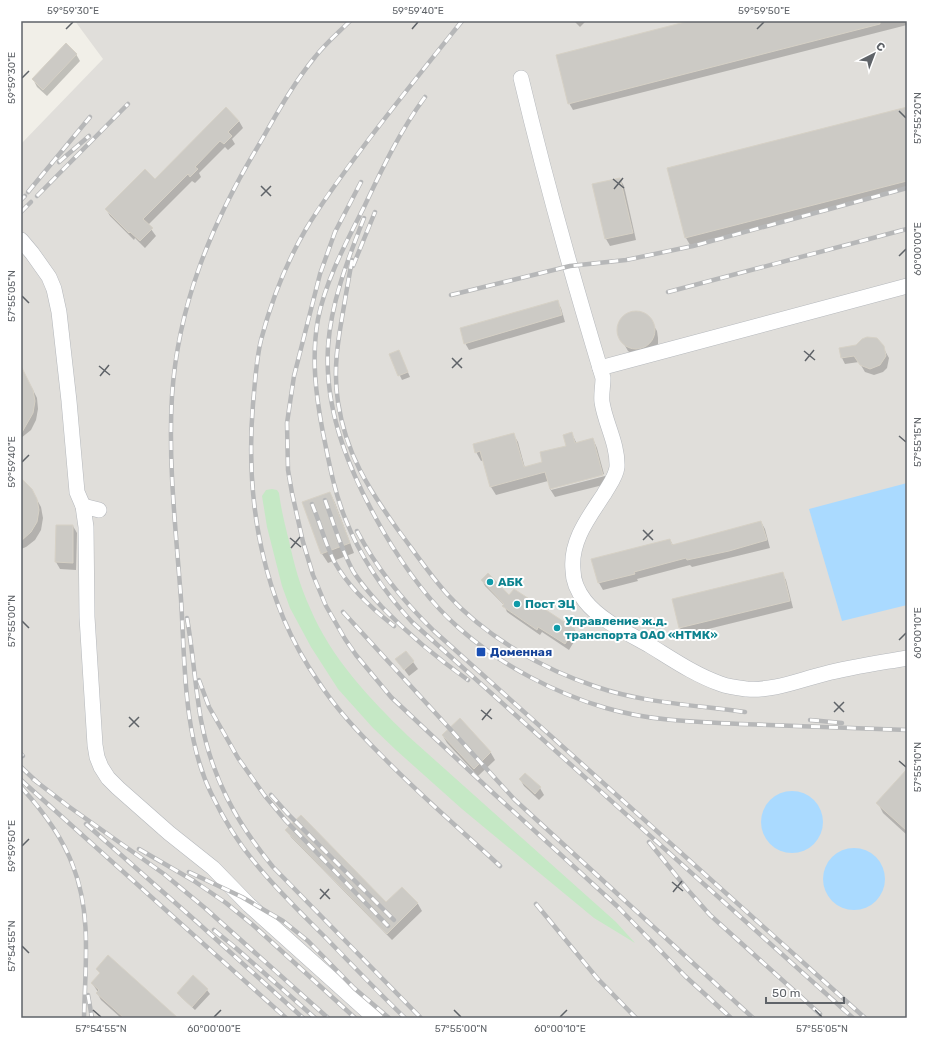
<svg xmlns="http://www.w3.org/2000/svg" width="928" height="1039" viewBox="0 0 928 1039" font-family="Rubik,sans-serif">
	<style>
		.industrial { fill: #e0deda }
		.green { fill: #c5e8c5 }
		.water { fill: #aadaff }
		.shadow { fill: #0003 }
		.building { fill: #cccac5; stroke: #d6d1c6 }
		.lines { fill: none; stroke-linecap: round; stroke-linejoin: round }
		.minor-casing { stroke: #b5b8bc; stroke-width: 16 }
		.minor { stroke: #fff; stroke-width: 15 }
		.rail-casing { stroke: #b6b7b8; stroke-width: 4.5 }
		.rail { stroke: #fff; stroke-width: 3; stroke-dasharray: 9; stroke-linecap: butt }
		.ticks { fill: none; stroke: #5f6368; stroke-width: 1.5 }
		.culture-dot { fill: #0f9aa8; stroke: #fff; stroke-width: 1.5 }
		.transit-dot { fill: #1a4fb4; stroke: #fff; stroke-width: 1.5 }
		.labels { text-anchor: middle; stroke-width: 4; stroke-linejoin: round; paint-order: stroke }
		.culture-label { font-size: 12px; font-weight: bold; fill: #0d838f; stroke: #fff; text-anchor: start }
		.transit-label { font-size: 12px; font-weight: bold; fill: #164399; stroke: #fff; text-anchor: start }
		.neatline { fill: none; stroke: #5f6368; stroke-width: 1.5 }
		.ticks-label { font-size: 10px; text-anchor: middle; fill: #5f6368 }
	</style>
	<rect width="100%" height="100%" fill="#f1efe8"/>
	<path class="industrial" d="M75 21H907V1018H21V144L103 59Z"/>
	<path class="green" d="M272 489 277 490 279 493C281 509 285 525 289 541 294 564 300 586 310 608 331 658 369 698 408 736L616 922 635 943 594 918 462 809 396 750 373 728 338 689 311 647 290 608 282 586 267 527 262 496 266 490Z"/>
	<g class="water">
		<path d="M907 483V605L842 621 809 509Z"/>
		<circle cx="792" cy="822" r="31"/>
		<circle cx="854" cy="879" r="31"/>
	</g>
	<g class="shadow">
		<path d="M574 21H586L580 27Z"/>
		<path d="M693 21H907V25L573 110 569 103Z"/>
		<path d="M76 54 80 61 47 96 37 87 33 79Z"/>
		<path d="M907 108V189L690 245 686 238Z"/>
		<path d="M239 121 243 128 232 139 235 144 228 150 225 147 199 173 201 177 195 183 192 181 148 225 156 236 145 248 135 238 134 240 110 216 106 209 155 181Z"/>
		<path d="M620 179 624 186 636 240 610 246 606 239 594 185Z"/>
		<path d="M557 301 561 308 565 322 469 350 465 343Z"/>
		<path d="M633 312H639L645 314 649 318 657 331 658 338V344L655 349 632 354 628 351 618 333 619 322 627 314Z"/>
		<path d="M857 346 884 349 889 358 887 368 883 372 874 375 865 372 859 362 845 364 842 358Z"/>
		<path d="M390 355 401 356 410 377 402 380Z"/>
		<path d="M21 374 32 388 37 398 38 409 36 420 31 430 21 438Z"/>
		<path d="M513 434 518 442 525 468 544 463 568 446 572 434 577 444 593 439 597 448 604 474 551 488V490L605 476 607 484 555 497 550 489 548 481 496 495 491 487 484 460 481 461 476 452Z"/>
		<path d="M21 481 36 498 41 507 43 518 41 530 35 540 26 547 21 549Z"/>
		<path d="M330 493 335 503 354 553 328 563 322 554 303 503Z"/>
		<path d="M761 522 765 529 770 548 692 567 690 565 637 579 638 581 603 590 599 583 593 560 670 540 673 545Z"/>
		<path d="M57 526H73L77 533 76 570 60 569 56 562Z"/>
		<path d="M782 573 786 580 793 608 684 635 680 628Z"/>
		<path d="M482 580 510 597 574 629 578 635 569 650 542 632 540 635 507 612 504 605 485 586Z"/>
		<path d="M406 652 418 669 409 676 397 660Z"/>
		<path d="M460 720 491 753 495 760 478 776 447 743 443 736Z"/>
		<path d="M907 771V835L883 813 878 803Z"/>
		<path d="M520 779 540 788 544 795 539 800 524 786Z"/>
		<path d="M287 830 386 904 402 888 418 904 422 911 392 940 291 837Z"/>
		<path d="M97 969 177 1018H121L101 1000 97 993 98 992 92 983 100 974Z"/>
		<path d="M193 977 207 990 210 994 195 1010 181 997 178 993Z"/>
	</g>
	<g class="building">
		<path d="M689 21H880V24L568 104 556 55Z"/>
		<path d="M66 43 77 54 43 90 32 79Z"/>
		<path d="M226 107 239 121 228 132 232 136 224 144 220 141 195 167 198 169 190 177 188 174 143 219 153 228 140 241 130 232 129 233 105 209 145 169 155 179Z"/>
		<path d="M907 107V181L685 238 667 168Z"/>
		<path d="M620 178 633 233 605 239 592 184Z"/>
		<path d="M558 300 562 315 464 344 460 328Z"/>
		<circle cx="636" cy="330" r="19"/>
		<path d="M867 337 877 338 884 346 886 356 880 365 870 369 860 365 854 356 841 358 839 348 856 345 862 339Z"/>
		<path d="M399 350 408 372 398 376 389 354Z"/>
		<path d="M21 366 33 390 35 401 33 413 21 434Z"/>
		<path d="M572 432 575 443 593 438 603 475 550 489 545 472 490 487 480 451 475 453 473 444 514 433 524 467 542 462 540 452 566 446 563 435Z"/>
		<path d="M21 478 32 489 37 499 39 510 37 522 31 532 21 541Z"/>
		<path d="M330 492 350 543 321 554 302 502Z"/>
		<path d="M761 521 767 540 729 551 687 560 686 558 634 572 635 574 598 583 591 559 670 539 672 545Z"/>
		<path d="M56 525H73V563L55 562Z"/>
		<path d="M783 572 790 601 679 628 672 599Z"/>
		<path d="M488 573 509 595 514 589 575 629 565 644 538 627 537 630 502 606 504 604 481 580Z"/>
		<path d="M406 651 414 661 404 670 395 659Z"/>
		<path d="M460 718 491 752 474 769 442 735Z"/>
		<path d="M907 769V831L876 803Z"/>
		<path d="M525 773 541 787 535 794 519 779Z"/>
		<path d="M301 815 386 902 402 887 418 903 387 934 285 830Z"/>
		<path d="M108 955 178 1018H124L96 993 99 990 91 983 100 973 96 969Z"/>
		<path d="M193 975 208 989 192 1007 177 993Z"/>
	</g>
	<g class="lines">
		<defs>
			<g id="minor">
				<path d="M521 78C545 179 573 279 603 378 603 386 601 395 602 402 605 423 618 444 617 467 616 477 609 485 604 494 589 517 570 541 573 570 573 581 578 592 585 601 601 621 628 633 649 645 672 659 695 675 721 684 729 687 739 688 747 689 774 691 799 680 824 674 851 667 879 663 907 658"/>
				<path d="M21 240 32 253 49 277 54 289 59 312 69 401 77 492 83 506 86 527 87 617 95 745 97 757 101 767 108 778 118 788 169 833 213 868 249 905 375 1018"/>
				<path d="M600 368 907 286"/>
				<path d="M83 506 99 510"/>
			</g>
		</defs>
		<use href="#minor" class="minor-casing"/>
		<use href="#minor" class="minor"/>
		<defs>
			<g id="rail">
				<path d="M350 21C338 33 325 44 315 57 292 85 275 117 257 148 211 225 178 305 172 396 168 463 176 532 181 599 185 662 183 735 211 793 223 818 238 843 256 864 277 890 302 914 326 938 352 965 378 992 405 1018"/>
				<path d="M462 21C430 61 397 102 366 143 345 171 324 199 306 229 286 263 271 302 261 340 256 361 255 383 253 404 245 500 262 601 318 681 336 709 359 733 383 757 420 795 461 830 500 866"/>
				<path d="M425 97C400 131 383 167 365 205 347 241 326 279 318 319 311 358 316 396 323 433 329 462 334 491 345 518 360 556 384 592 412 622L853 1018"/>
				<path d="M59 162 89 136"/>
				<path d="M361 182 335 232 320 274 294 376 287 423 288 470 292 493 303 542 313 575 326 606 345 639 356 655 391 697 491 791 617 906 685 976 731 1018"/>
				<path d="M28 192 90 117"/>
				<path d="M37 196 128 104"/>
				<path d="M21 200 25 196"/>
				<path d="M21 212 31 202"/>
				<path d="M364 218C348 259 331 302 328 347 324 413 351 475 383 531 404 567 429 602 460 629 501 665 554 693 606 708 650 721 695 722 740 724 796 726 851 728 907 730"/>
				<path d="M352 260C350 271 348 283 346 294 340 331 332 364 338 402 346 454 368 488 398 530 414 551 429 574 447 594 486 637 542 669 597 687 643 703 696 705 745 712"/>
				<path d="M353 266 375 212"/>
				<path d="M668 292 907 229"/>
				<path d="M451 295 570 266 626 260 693 246 907 188"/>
				<path d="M325 500C334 524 341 549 353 571 361 584 372 596 382 607 408 634 437 658 468 680"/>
				<path d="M312 504C320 523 325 543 334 561 348 587 371 608 394 626"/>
				<path d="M357 531C377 569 404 602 434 631L865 1018"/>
				<path d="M343 612 515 800 753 1018"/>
				<path d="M187 618C193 652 195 686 201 720 212 778 236 822 273 867L421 1018"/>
				<path d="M199 680 209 707 238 758 265 796 286 821 388 926"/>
				<path d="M810 720 842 723"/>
				<path d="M21 754 23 756"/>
				<path d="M21 767 37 782"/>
				<path d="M33 779 68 806 164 874 205 908 328 1018"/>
				<path d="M21 780 286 1018"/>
				<path d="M21 787C42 810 62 836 73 866 92 914 85 968 84 1018"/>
				<path d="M271 795 288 814 394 920"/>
				<path d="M86 824 197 922 303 1018"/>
				<path d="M649 842 687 889 710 915 820 1014"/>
				<path d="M139 849 194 881 226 903 253 925 355 1018"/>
				<path d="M189 872 242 897 283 921 308 941 354 988 389 1018"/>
				<path d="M536 904 597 978 636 1018"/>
				<path d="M214 930 237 949 315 1018"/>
				<path d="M88 995 92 1018"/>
			</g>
		</defs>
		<use href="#rail" class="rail-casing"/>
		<use href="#rail" class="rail"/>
	</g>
	<path class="ticks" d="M66 29 73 22M412 29 418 22M757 29 764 22M22 78 29 71M899 111 906 118M613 179 624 188M261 186 271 196M614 189 623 178M261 196 271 186M899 256 906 249M22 296 29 303M804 351 815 360M452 358 462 368M805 361 814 350M99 366 110 375M452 368 462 358M100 376 109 365M899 436 906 442M22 462 29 455M643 530 653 540M290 538 301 547M643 540 653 530M291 548 300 537M22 621 29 628M899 640 906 633M834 702 844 712M481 710 492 719M834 712 844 702M129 717 139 727M482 720 491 709M129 727 139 717M899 761 906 767M22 846 29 839M672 882 683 891M320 889 330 899M673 892 682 881M320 899 329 889M22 946 29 953M93 1010 101 1017M454 1010 461 1017M815 1010 822 1017M214 1017 221 1010M560 1017 567 1010"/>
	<g class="culture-dot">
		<circle cx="490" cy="582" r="4"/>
		<circle cx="517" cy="604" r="4"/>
		<circle cx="557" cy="628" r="4"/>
	</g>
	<rect class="transit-dot" x="476" y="647" width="10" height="10" rx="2"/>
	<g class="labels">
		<g class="culture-label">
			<text x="498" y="586">АБК</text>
			<text x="525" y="608">Пост ЭЦ</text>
			<text x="565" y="625">Управление ж.д.<tspan x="565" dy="14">транспорта ОАО «НТМК»</tspan></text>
		</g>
		<g class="transit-label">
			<text x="490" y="656">Доменная</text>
		</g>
	</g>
	<rect width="928" height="1039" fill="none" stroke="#ffffff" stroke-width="44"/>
	<g transform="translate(874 54) rotate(42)" stroke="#ffffff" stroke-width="3" paint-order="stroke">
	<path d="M0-3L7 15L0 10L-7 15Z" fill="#5f6368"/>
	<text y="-6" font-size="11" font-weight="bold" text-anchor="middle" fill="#5f6368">С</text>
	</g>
	<path d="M766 997v6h78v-6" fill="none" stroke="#5f6368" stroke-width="2"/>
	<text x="772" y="997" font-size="12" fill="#5f6368" stroke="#ffffff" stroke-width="3" paint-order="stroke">50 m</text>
	<rect x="22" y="22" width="884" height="995" class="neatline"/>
	<g class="ticks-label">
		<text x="73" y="14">59°59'30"E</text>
		<text x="418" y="14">59°59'40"E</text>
		<text x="764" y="14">59°59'50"E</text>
		<text transform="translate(11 78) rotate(-90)" y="4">59°59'30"E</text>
		<text transform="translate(917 118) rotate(-90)" y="4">57°55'20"N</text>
		<text transform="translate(917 249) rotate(-90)" y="4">60°00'00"E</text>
		<text transform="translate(11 296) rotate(-90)" y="4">57°55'05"N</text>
		<text transform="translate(917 442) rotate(-90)" y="4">57°55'15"N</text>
		<text transform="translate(11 462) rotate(-90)" y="4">59°59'40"E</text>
		<text transform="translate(11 621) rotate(-90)" y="4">57°55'00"N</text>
		<text transform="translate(917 633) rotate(-90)" y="4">60°00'10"E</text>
		<text transform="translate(917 767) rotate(-90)" y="4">57°55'10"N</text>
		<text transform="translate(11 846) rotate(-90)" y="4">59°59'50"E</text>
		<text transform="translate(11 946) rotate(-90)" y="4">57°54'55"N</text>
		<text x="101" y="1032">57°54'55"N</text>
		<text x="214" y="1032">60°00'00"E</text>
		<text x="461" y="1032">57°55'00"N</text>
		<text x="560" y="1032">60°00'10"E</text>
		<text x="822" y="1032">57°55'05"N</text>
	</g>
</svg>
